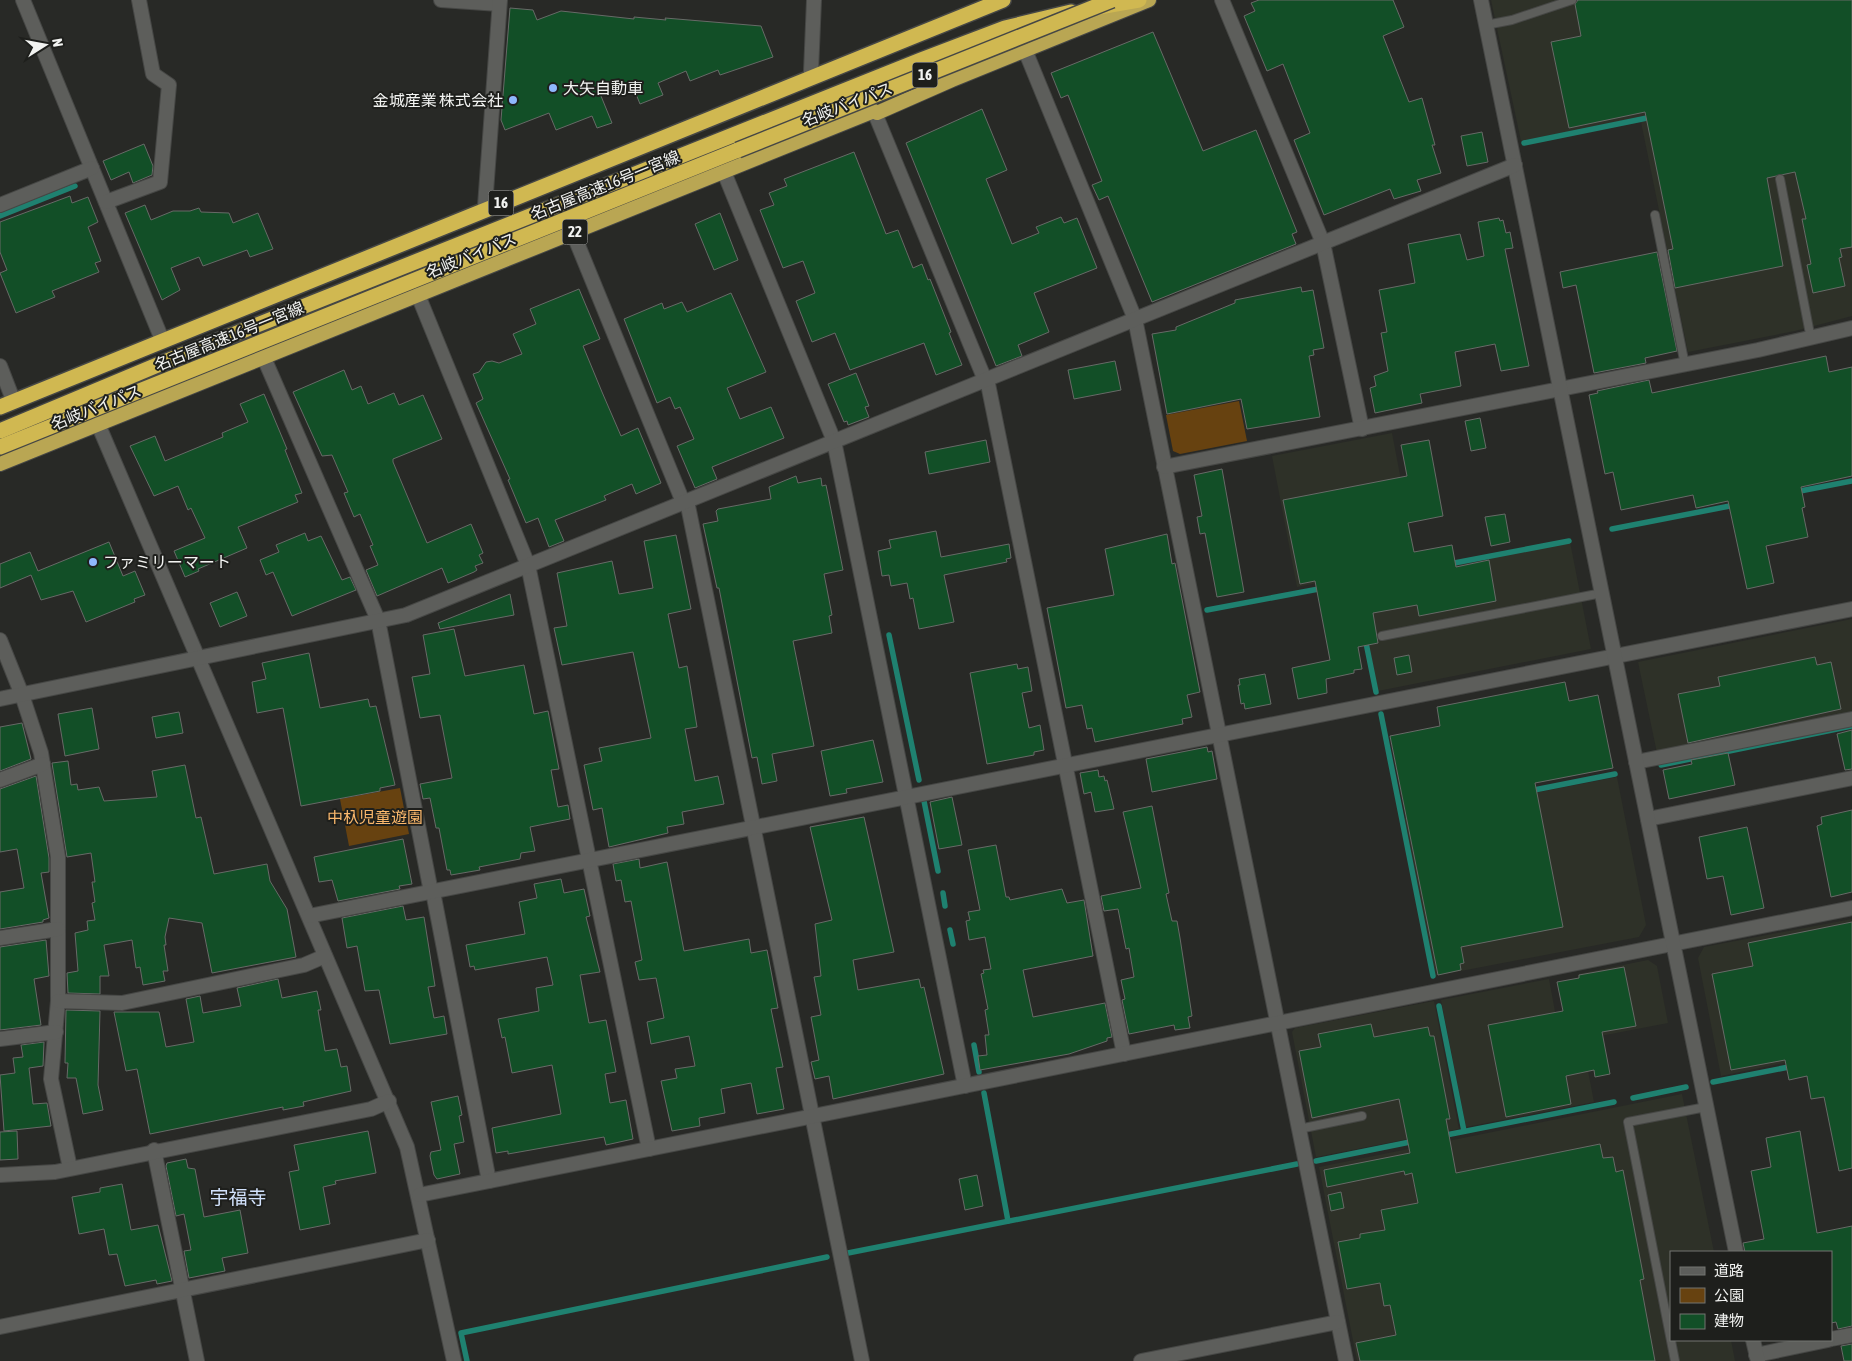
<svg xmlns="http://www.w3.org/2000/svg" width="1852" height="1361" viewBox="0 0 1852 1361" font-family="'Asap Condensed','Noto Sans JP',sans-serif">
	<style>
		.built { fill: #2e3128 }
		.green { fill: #674210 }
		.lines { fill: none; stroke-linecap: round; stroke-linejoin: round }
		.stream { stroke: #1f8170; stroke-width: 5.5 }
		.building { fill: #124f27; stroke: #676a67 }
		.service-casing { stroke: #464745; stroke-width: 10 }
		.minor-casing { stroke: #464745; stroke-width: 16 }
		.tertiary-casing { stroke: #464745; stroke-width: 16 }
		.trunk-casing { stroke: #464745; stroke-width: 16 }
		.motorway-casing { stroke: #464745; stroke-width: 18 }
		.service { stroke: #5d5e5b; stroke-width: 8 }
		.minor { stroke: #5d5e5b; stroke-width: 14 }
		.tertiary { stroke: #5d5e5b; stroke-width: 14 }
		.trunk { stroke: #b9a653; stroke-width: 14 }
		.motorway { stroke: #d0b851; stroke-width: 15 }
		.motorway-bridge-casing { stroke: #464745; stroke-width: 18; stroke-linecap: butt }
		.motorway-bridge { stroke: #d0b851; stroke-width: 15 }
		.poi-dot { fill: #8fb8fd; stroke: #1e1f1c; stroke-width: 2 }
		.labels { text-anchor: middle; stroke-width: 4; stroke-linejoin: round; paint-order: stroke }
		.shield { fill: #1e1f1c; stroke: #b2b3b1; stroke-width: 1 }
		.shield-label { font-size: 15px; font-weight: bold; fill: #f2f3f1 }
		.poi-label { font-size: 16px; fill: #f2f3f1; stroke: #1e1f1c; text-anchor: start }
		.street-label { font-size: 16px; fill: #f2f3f1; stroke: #1e1f1c }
		.park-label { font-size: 16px; fill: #fbb86c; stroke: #1e1f1c }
		.quarter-label { font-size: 19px; fill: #d2e2fc; stroke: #1e1f1c }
	</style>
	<rect width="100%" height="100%" fill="#282926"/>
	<g class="built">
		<path d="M1491 0H1852V74L1521 141Z"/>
		<path d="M1852 79V316L1795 331 1688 352 1641 122Z"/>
		<path d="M1392 433 1417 564 1297 587 1272 456Z"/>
		<path d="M1570 542 1591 649 1378 691 1357 584Z"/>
		<path d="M1852 619V714L1657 753 1638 662Z"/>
		<path d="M1617 777 1646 925 1639 937 1435 976 1404 818Z"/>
		<path d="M1852 919V1049L1721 1076 1698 958 1704 947Z"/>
		<path d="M1648 960 1657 966 1668 1023 1590 1038 1578 974Z"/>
		<path d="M1549 979 1561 1044 1582 1040 1594 1102 1466 1127 1441 1000Z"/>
		<path d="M1434 1001 1459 1129 1316 1157 1292 1032 1295 1028Z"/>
		<path d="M1682 1094 1714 1252H1671V1340H1731L1735 1361H1357L1319 1167Z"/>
	</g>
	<g class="green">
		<path d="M1239 401 1247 441 1180 454 1173 451 1166 415Z"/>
		<path d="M400 788 409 834 349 846 340 799Z"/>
	</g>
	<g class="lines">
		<g class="stream">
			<path d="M1524 143 1652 117"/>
			<path d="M0 216 75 186"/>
			<path d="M1795 492 1852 481"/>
			<path d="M1612 529 1735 505"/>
			<path d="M1449 564 1569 541"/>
			<path d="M1207 610 1324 588"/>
			<path d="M889 635 919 780"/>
			<path d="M1365 638 1376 692"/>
			<path d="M1381 714 1433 976"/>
			<path d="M1661 765 1852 726"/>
			<path d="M1529 791 1615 774"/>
			<path d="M924 801 938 871"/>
			<path d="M943 893 945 906"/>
			<path d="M950 930 953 944"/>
			<path d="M1439 1006 1464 1131"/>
			<path d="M974 1045 979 1072"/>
			<path d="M1713 1082 1794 1066"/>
			<path d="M984 1093 1008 1221"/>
			<path d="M1633 1098 1686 1087"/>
			<path d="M1441 1136 1614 1102"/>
			<path d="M1316 1161 1415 1141"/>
			<path d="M848 1253 1297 1164"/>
			<path d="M467 1361 461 1333 827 1257"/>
		</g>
	</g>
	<g class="building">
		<path d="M1259 0H1393L1404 27 1383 36 1409 102 1422 98 1435 145H1432L1441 173 1417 180 1421 191 1394 199 1390 189 1324 215 1294 140 1310 133 1283 64 1267 71 1244 16 1255 11 1251 3Z"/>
		<path d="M1578 0H1852V247L1840 249 1842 257 1839 258 1845 286 1813 293 1807 265 1811 264 1802 219H1806L1795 172 1767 178 1783 266 1675 288 1668 250 1673 249 1645 112 1569 128 1551 42 1581 36 1575 4Z"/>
		<path d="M510 8 533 10 537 20 561 11 634 19V17L666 20 665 18 761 26 773 57 720 75 718 70 690 81 686 71 658 83 663 95 640 104 632 84 601 96 612 123 597 128 592 116 556 130 549 113 505 130 501 120Z"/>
		<path d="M1153 32 1203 151 1256 130 1297 232 1292 234 1296 244 1152 302 1108 196 1099 200 1092 185 1102 181 1068 95 1061 98 1051 73Z"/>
		<path d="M982 109 1007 170 986 179 1012 244 1039 233 1036 227 1061 217 1064 223 1077 218 1097 268 1034 293 1049 332 1018 345 1022 356 996 366 906 143Z"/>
		<path d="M1482 132 1488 162 1467 166 1461 136Z"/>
		<path d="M144 144 153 166 152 175 133 183 129 172 111 180 103 161Z"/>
		<path d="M854 152 886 234 898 230 913 268 922 264 928 280 930 279 951 332 949 333 962 365 936 375 924 343 850 370 835 333 812 342 796 301 815 293 803 261 783 268 760 210 774 205 769 193 787 186 784 179Z"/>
		<path d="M70 196 72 203 88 197 98 222 88 227 101 261 95 263 99 272 52 291 55 297 16 313 0 273 7 270 0 252V222Z"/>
		<path d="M145 205 151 220 173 211H190L199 208 201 212 229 213 233 223 258 213 273 249 250 257 247 250 203 266 199 257 171 268 180 290 162 300 125 213Z"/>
		<path d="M720 213 738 260 714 270 695 224Z"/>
		<path d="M1499 218 1500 221 1503 220 1506 233 1510 232 1513 248 1505 249 1529 366 1501 371 1495 344 1455 352 1461 386 1420 394 1422 403 1375 413 1370 388 1376 386 1374 376 1388 371 1381 333 1387 332 1379 290 1415 283 1408 244 1460 234 1467 260 1484 256 1478 222Z"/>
		<path d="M1657 252 1677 351 1645 358 1646 363 1594 373 1576 285 1563 288 1560 272Z"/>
		<path d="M1301 287 1302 292 1313 290 1324 348 1313 350 1314 355 1309 356 1320 417 1247 429 1241 399 1167 414 1152 334 1176 330V327L1235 303V300Z"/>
		<path d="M579 289 600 339 583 346 602 392 621 436 638 428 661 483 636 494 632 484 604 496 606 500 555 520 564 541 549 547 538 518 526 523 508 480 510 479 476 403 483 399 473 374 479 372 486 362 492 361 499 363 522 354 513 334 536 324 530 309Z"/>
		<path d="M731 293 766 372 727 388 740 419 771 407 784 438 712 467 717 479 695 488 677 446 694 439 680 407 675 409 670 397 657 403 624 319 662 303 664 309 682 302 687 312Z"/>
		<path d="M1826 356 1829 372 1852 367V476L1801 487 1805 507 1802 508 1808 537 1766 546 1774 583 1747 589 1728 501 1696 508 1693 495 1621 510 1613 472 1605 474 1589 395 1598 393 1597 391 1649 380 1652 393Z"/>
		<path d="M1115 361 1121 390 1074 399 1068 370Z"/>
		<path d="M344 370 352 390 361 386 368 404 394 393 399 405 423 395 442 439 393 459V462L427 543 471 524 483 553 479 555 483 563 475 566 477 570 474 572 448 583 442 568 377 596 366 570 378 565 370 546 373 545 360 514 354 517 344 493 348 492 332 455 322 456 293 392Z"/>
		<path d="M856 373 869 406 865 407 869 417 848 425 847 421 844 422 828 384Z"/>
		<path d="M264 394 287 449 285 450 302 493 295 495 298 502 238 527 247 548 198 569 199 571 185 577 174 551 205 538 191 508 188 510 178 486 154 496 130 446 155 436 165 461 223 437 222 433 248 422 240 404Z"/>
		<path d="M1480 418 1486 448 1471 451 1465 421Z"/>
		<path d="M986 440 990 462 929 474 925 452Z"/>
		<path d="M1429 440 1443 516 1408 523 1414 552 1452 545 1456 567 1489 560 1496 601 1419 616 1417 605 1373 613 1378 643 1358 647 1362 669 1354 670V673L1326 679 1327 693 1298 699 1292 668 1330 660 1315 581 1300 584 1283 500 1407 476 1401 445Z"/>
		<path d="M1222 469 1244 592 1217 597 1205 533 1200 534 1197 517 1202 516 1194 475Z"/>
		<path d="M796 476 798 483 821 478 822 486 826 485 843 570 824 574 832 615 829 616 832 633 793 641 814 746 772 754 777 781 762 784 757 757 752 758 719 588H717L703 524 718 521 716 511 718 509 771 499 769 487Z"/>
		<path d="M1505 514 1510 542 1491 546 1485 517Z"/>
		<path d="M936 531 941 557 1009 544 1011 558 1006 559 1007 562 944 575 954 622 919 629 913 598 910 599 907 583 891 586 889 575 882 576 878 551 891 548 889 540Z"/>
		<path d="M305 533 308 541 321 536 342 580 350 577 356 590 292 616 273 572 266 575 260 560 279 552 276 545Z"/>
		<path d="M1167 534 1172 564 1175 563 1200 692 1187 695 1192 717 1182 719 1183 724 1095 742 1092 728 1087 729 1082 705 1066 708 1047 608 1114 595 1105 549Z"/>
		<path d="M676 535 691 609 668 614 679 668 687 666 697 727 685 729 695 781 718 776 724 804 682 812 684 824 667 827 668 833 609 847 602 808 593 810 584 765 602 761 599 748 651 738 633 652 562 665 554 628 567 626 557 573 612 561 619 594 653 588 644 541Z"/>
		<path d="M109 542 123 576 135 571 145 595 134 599 135 602 86 622 73 591 41 600 31 575 0 588V564L30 552 38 571Z"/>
		<path d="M237 592 247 616 220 627 210 603Z"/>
		<path d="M510 594 514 615 440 629 438 623Z"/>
		<path d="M454 629 465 676 524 665 534 714 548 711 559 769 551 770 558 807 568 805 570 819 530 827 535 851 521 853 520 859 479 867 480 870 451 875 450 870H447L439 828H436L430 798 423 799 420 784 452 778 440 715 420 718 412 677 430 674 423 635Z"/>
		<path d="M309 653 320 708 368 699 370 707 376 706 395 785 380 788V791L301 806 283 708 257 713 252 682 266 679 262 663Z"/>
		<path d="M1409 655 1412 672 1397 675 1394 658Z"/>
		<path d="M1815 657 1817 665 1831 662 1841 709 1688 743 1678 694 1720 686 1718 677Z"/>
		<path d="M1017 664 1018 669 1028 667 1032 691 1022 693 1029 728 1040 725 1044 750 1034 752V755L987 764 970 673Z"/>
		<path d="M1265 674 1271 704 1245 709 1244 703 1241 704 1238 685H1240L1239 679Z"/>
		<path d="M1565 682 1569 701 1598 695 1613 768 1535 783 1563 927 1461 947 1464 963 1460 964 1461 970 1438 975 1390 736 1440 726 1437 707Z"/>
		<path d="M92 708 99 749 65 756 58 714Z"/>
		<path d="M179 712 183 733 156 738 152 717Z"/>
		<path d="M22 723 31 759 0 771V727Z"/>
		<path d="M1852 730V769L1845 770 1837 734Z"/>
		<path d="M873 740 883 782 846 789 847 793 830 796 821 751Z"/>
		<path d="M1207 747 1208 752 1212 751 1217 779 1152 792 1146 759Z"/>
		<path d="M1728 753 1735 785 1669 799 1663 770 1692 764 1691 760Z"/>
		<path d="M68 761 71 785 77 784 78 790 99 787 104 801 157 797 152 771 185 765 196 818 201 817 214 874 267 864 270 881 287 909 296 957 212 973 202 923 169 918 165 937 166 945H164L168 971H163L165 981 143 985 140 967 136 968 132 940 104 945 109 976H100V994L68 993 67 973 78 971 75 933 88 930 87 921 95 920 92 903 95 902 92 882H95L91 853 67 857 52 763Z"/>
		<path d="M1098 770 1099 777 1104 776 1105 781 1107 780 1114 809 1095 812 1091 792 1084 794 1080 773Z"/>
		<path d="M36 776 49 858V872L41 873 49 918 43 920V922L0 929V892L24 888 17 849 0 852V789Z"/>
		<path d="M952 797 962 845 939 849 930 802Z"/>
		<path d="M1152 806 1169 893 1166 894 1172 921H1177L1180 938 1192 1016 1188 1017 1190 1028 1175 1030 1174 1025 1129 1034 1122 1000 1125 999 1121 980 1134 977 1129 948 1126 949 1118 909 1104 911 1101 896 1141 888 1123 812Z"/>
		<path d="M1852 810V892L1831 897 1817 826 1822 824 1821 817Z"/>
		<path d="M864 817 894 952 853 960 858 990 919 979 921 988 924 987 944 1074 833 1099 829 1076 815 1079 811 1062 819 1060 811 1017 821 1015 814 977 821 976 815 924 832 920 810 827Z"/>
		<path d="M1747 827 1764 908 1731 915 1723 876 1707 879 1699 837Z"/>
		<path d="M403 839 412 884 399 886 400 889 338 901 332 880 319 882 314 857Z"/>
		<path d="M996 845 1006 897H1009L1010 900 1062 889 1067 903 1084 900 1093 956 1023 970 1033 1017 1105 1003 1112 1037 1107 1038V1041L1069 1054 980 1070 978 1056 987 1055 985 1035H989L985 1010 988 1009 981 974 984 973 983 970 991 969 985 937 969 940 966 921 970 920 968 912 980 910 968 850Z"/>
		<path d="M639 859 640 868 667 862 684 951 749 939 751 953 767 950 778 1008 771 1009 783 1067 776 1068 784 1109 757 1114 751 1083 721 1089 725 1113 699 1118 700 1126 672 1131 661 1081 677 1078 675 1069 695 1066 689 1036 651 1044 647 1022 664 1018 656 978 639 980 635 962 642 960 631 901 625 902 621 880 616 881 613 864Z"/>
		<path d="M561 879 564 893 584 889 590 916 586 917 600 972 580 975 589 1023 606 1020 616 1072 605 1074 610 1103 626 1100 633 1139 606 1145 604 1137 508 1154V1151L496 1153 492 1128 561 1114 552 1065 512 1073 505 1037 502 1038 498 1019 539 1011 536 988 553 985 547 957 475 970 474 966 470 967 466 945 525 934 519 902 537 898 534 884Z"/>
		<path d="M403 906 406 920 424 917 435 986 428 987 434 1018 444 1016 447 1034 390 1044 379 990 365 991 357 946 347 948 342 918Z"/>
		<path d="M1852 922V1168L1839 1171 1824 1097 1811 1099 1807 1076 1789 1080 1785 1060 1731 1070 1712 974 1753 966 1748 943Z"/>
		<path d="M46 940 49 976 34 979 41 1025 0 1030V947Z"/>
		<path d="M1624 967 1636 1026 1602 1032 1610 1074 1595 1077 1594 1070 1566 1076 1571 1104 1506 1117 1488 1025 1563 1011 1557 982 1579 978V975Z"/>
		<path d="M278 979 282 998 317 991 321 1010H318L325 1051 337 1049 341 1067 347 1066 351 1091 303 1102 304 1106 283 1110V1107L150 1134 137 1069 126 1071 114 1012H159L166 1047 194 1042 186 999 200 996 203 1013 241 1006 237 988Z"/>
		<path d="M66 1010 100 1011 98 1085 103 1110 83 1114 76 1078H67L68 1063H65Z"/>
		<path d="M1371 1024 1374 1037 1428 1027 1430 1036H1434L1450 1119H1446L1456 1173 1600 1144 1603 1158 1613 1157 1616 1172 1623 1170 1644 1279 1640 1280 1655 1361H1360L1356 1343 1396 1335 1390 1305 1384 1306 1380 1283 1347 1289 1338 1242 1360 1238V1234L1385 1230 1381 1210 1418 1203 1412 1173 1405 1175 1404 1171 1327 1187 1324 1170 1410 1153 1399 1099 1312 1118 1299 1051 1321 1047 1318 1034Z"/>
		<path d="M44 1042 43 1066 29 1068 33 1104 47 1103 51 1126 4 1131 0 1075 15 1073 13 1058 23 1057 21 1045Z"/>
		<path d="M458 1096 462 1115 459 1116 464 1142 454 1144 460 1174 437 1179 434 1175 430 1156 431 1152 441 1150 431 1102Z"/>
		<path d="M17 1131 18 1159 0 1160V1132Z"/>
		<path d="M368 1131 376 1173 335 1181 336 1184 323 1187 330 1224 300 1230 289 1172 299 1170 294 1145Z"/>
		<path d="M1800 1131 1817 1233 1852 1226V1326L1838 1329 1836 1322 1831 1323V1252H1745L1743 1243 1764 1239 1751 1171 1771 1167 1766 1138Z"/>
		<path d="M186 1159 188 1168 195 1169 204 1217 240 1210 248 1253 222 1258 225 1271 189 1278 184 1251 191 1250 184 1214 176 1216 166 1166 167 1163Z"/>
		<path d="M977 1175 983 1206 965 1210 959 1179Z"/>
		<path d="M122 1184 131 1230 158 1225 172 1281 157 1284 156 1280 125 1286 117 1254 109 1255 104 1229 79 1234 72 1197 100 1192V1188Z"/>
		<path d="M1341 1192 1344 1208 1331 1211 1328 1195Z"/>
		<path d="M1852 1344V1361H1844L1841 1346Z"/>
	</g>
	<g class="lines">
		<defs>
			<g id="service">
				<path d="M1486 25 1512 20 1572 0"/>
				<path d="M1780 179 1811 339"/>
				<path d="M1655 215 1685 365"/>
				<path d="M1382 636 1602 593"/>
				<path d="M1299 1129 1362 1116"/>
				<path d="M1675 1361 1628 1122 1706 1107"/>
			</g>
			<g id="minor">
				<path d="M23 0 161 337"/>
				<path d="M441 0 499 4"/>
				<path d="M1222 0 1323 243 1362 429"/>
				<path d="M1025 50 1135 319 1346 1361"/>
				<path d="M811 72 814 0"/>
				<path d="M874 111 985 380"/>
				<path d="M724 172 834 441 965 1086"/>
				<path d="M106 202 160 182 169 85 153 74 139 0"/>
				<path d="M0 205 92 168"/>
				<path d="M485 206 500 0"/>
				<path d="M573 233 683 502"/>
				<path d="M418 295 528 565 649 1149"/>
				<path d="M264 358 378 620 431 892"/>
				<path d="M0 366 12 397"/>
				<path d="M987 379 1124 1054"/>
				<path d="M98 424 407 1147 454 1361"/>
				<path d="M1164 467 1758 350 1852 328"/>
				<path d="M687 501 862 1361"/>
				<path d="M0 640 22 695 41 753 58 857V1001L51 1079 70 1168"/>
				<path d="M1636 762 1852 719"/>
				<path d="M0 780 43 764"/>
				<path d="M1648 819 1852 778"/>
				<path d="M433 892 489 1181"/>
				<path d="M309 916 1852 609"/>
				<path d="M0 938 58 929"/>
				<path d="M58 1001 122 1003 304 965 325 956"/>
				<path d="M0 1039 56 1032"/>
				<path d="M154 1150 197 1361"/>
				<path d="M0 1175 55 1172 371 1109 389 1101"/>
				<path d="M419 1195 1852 908"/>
				<path d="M1831 1339 1852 1335"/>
				<path d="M1756 1355 1828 1340"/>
				<path d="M1141 1361 1338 1322"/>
			</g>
			<g id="tertiary">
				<path d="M1481 0 1736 1252"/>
				<path d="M0 699 406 615 1515 165"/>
				<path d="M0 1327 428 1240"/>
				<path d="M1753 1340 1758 1361"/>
			</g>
			<path id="trunk" d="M0 464 874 111 877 113 952 80 1149 0"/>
			<g id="motorway">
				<path d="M1099 7 1139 0"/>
				<path d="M0 407 1003 0"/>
				<path d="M0 431 167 361 921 60 1005 28 1071 12"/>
				<path d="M0 447 738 150"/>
			</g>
		</defs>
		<use href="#service" class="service-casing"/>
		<use href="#minor" class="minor-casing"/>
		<use href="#tertiary" class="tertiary-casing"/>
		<use href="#trunk" class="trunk-casing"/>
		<use href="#motorway" class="motorway-casing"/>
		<use href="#service" class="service"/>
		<use href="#minor" class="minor"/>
		<use href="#tertiary" class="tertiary"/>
		<use href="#trunk" class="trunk"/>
		<use href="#motorway" class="motorway"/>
		<defs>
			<path id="motorway-bridge" d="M738 150 1112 0"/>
		</defs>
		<use href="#motorway-bridge" class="motorway-bridge-casing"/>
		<use href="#motorway-bridge" class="motorway-bridge"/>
	</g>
	<g class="poi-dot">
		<circle cx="553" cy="88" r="5"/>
		<circle cx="513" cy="100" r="5"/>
		<circle cx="93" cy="562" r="5"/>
	</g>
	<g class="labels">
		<g class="shield">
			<rect x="912.5" y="62.5" width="25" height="25" rx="4"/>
			<rect x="488.5" y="190.5" width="25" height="25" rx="4"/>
			<rect x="562.5" y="219.5" width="25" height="25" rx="4"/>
		</g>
		<g class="shield-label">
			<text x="925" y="80">16</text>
			<text x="501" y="208">16</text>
			<text x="575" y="237">22</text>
		</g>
		<g class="poi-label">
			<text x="563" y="94">大矢自動車</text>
			<text x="503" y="106" text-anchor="end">金城産業 株式会社</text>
			<text x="103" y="568">ファミリーマート</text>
		</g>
		<g class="street-label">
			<text transform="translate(847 104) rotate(-21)" y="6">名岐バイパス</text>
			<text transform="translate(605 185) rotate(-22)" y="6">名古屋高速16号一宮線</text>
			<text transform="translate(471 255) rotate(-22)" y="6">名岐バイパス</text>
			<text transform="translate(229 336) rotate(-22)" y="6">名古屋高速16号一宮線</text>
			<text transform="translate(96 407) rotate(-22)" y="6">名岐バイパス</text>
		</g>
		<g class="park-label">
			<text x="375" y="823">中杁児童遊園</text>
		</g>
		<g class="quarter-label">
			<text x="238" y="1204">宇福寺</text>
		</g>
	</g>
	<rect x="1670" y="1251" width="162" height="90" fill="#1e1f1c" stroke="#737471"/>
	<rect x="1680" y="1267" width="25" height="8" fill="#5d5e5b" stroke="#737471"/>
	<text x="1714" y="1276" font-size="15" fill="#f2f3f1">道路</text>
	<rect x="1680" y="1288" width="25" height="15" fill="#674210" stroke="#737471"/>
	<text x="1714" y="1301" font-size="15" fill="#f2f3f1">公園</text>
	<rect x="1680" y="1314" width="25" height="15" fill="#124f27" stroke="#737471"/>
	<text x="1714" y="1326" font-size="15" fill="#f2f3f1">建物</text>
	<g transform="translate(45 45) rotate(79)" stroke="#1e1f1c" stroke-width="4" paint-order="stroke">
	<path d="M0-4L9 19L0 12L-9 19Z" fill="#f2f3f1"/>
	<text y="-8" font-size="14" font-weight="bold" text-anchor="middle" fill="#f2f3f1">N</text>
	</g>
</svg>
